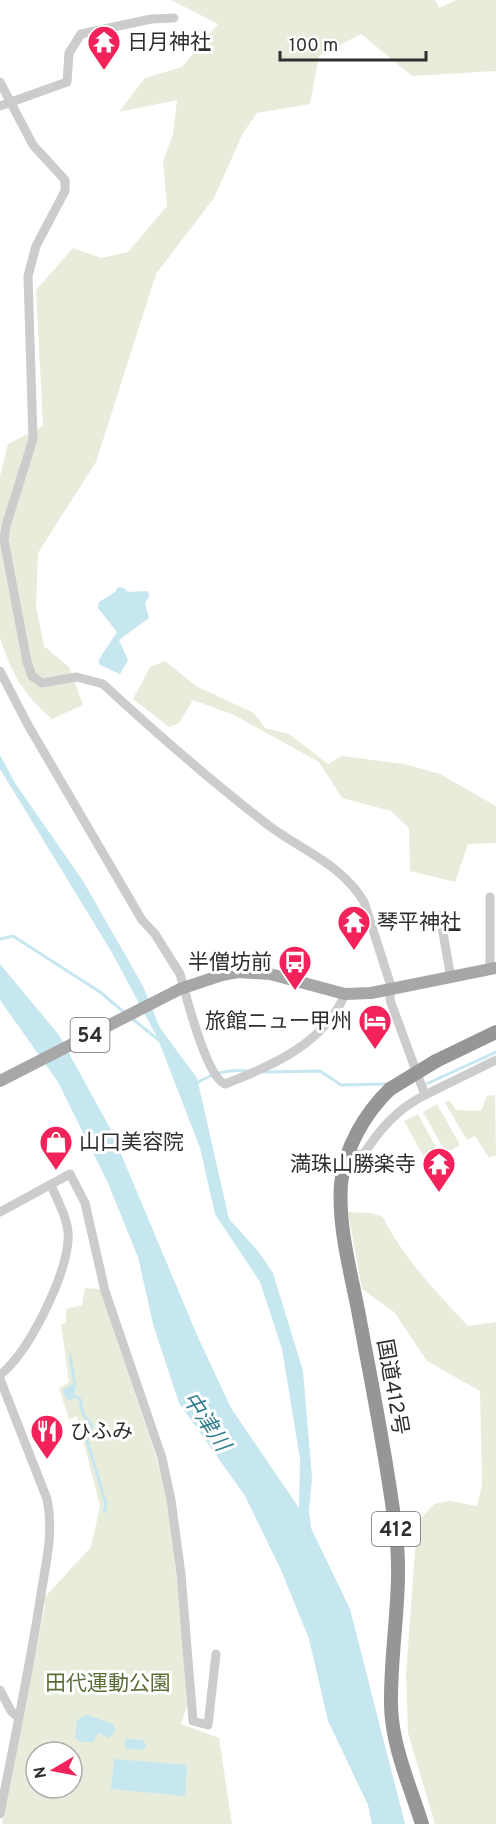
<svg xmlns="http://www.w3.org/2000/svg" width="496" height="1824" viewBox="0 0 496 1824" font-family="Overpass,'Noto Sans JP',sans-serif">
	<style>
		.green { fill: #e8eddb; fill-rule: evenodd }
		.water { fill: #c6e7ef }
		.lines { fill: none; stroke-linecap: round; stroke-linejoin: round }
		.stream { stroke: #c6e7ef; stroke-width: 3 }
		.minor { stroke: #ccc; stroke-width: 9 }
		.major { stroke: #a7a7a7; stroke-width: 12 }
		.highway { stroke: #969696; stroke-width: 14 }
		.highway-bridge { stroke: #969696; stroke-width: 14 }
		.labels { text-anchor: middle; stroke-width: 6; stroke-linejoin: round; paint-order: stroke }
		.shield { fill: #fff; stroke: #6d6d6d; stroke-width: 1.5 }
		.shield-label { font-size: 20px; font-weight: bold; fill: #2f2f2f }
		.poi-label { font-size: 21px; fill: #2f2f2f; stroke: #fff; text-anchor: start }
		.street-label { font-size: 21px; fill: #2f2f2f; stroke: #fff }
		.park-label { font-size: 21px; fill: #5c6e38; stroke: #fff }
		.water-label { font-size: 22px; font-style: italic; fill: #337f91; stroke: #fff }
	</style>
	<rect width="100%" height="100%" fill="#fff"/>
	<g class="green">
		<path d="M171 0H435L439 8 456 0H496V71L412 76 361 34 319 56 310 104 257 113 243 133 214 198 156 274 96 462 38 553 36 606 44 646 69 667 83 705 52 719C23 694 12 674 0 638V476L8 444 43 426 36 290 73 248 101 258 128 252 167 206 163 161 173 134 177 100 119 112 145 78 182 67 218 24Z"/>
		<path d="M165 661 196 686 254 713 265 728 289 734 328 764 342 756 404 764 440 774 496 806V843L468 844 455 882 410 871 409 828 391 811 342 798 319 762 234 715 193 700 179 723 169 727 133 699 150 667Z"/>
		<path d="M495 1095 496 1155 489 1158 475 1136 467 1140 445 1103 449 1100 456 1110 481 1111 487 1096Z"/>
		<path d="M437 1104 460 1145 446 1153 423 1112Z"/>
		<path d="M418 1114 441 1157 428 1164 404 1121Z"/>
		<path d="M348 1212 371 1213 383 1217C403 1258 438 1294 468 1326L496 1322V1824H435L408 1733 406 1675 417 1523 434 1504 450 1501 477 1506 482 1486 480 1391 427 1361 394 1312 362 1289Z"/>
		<path d="M85 1288 100 1289 162 1475 168 1508 184 1639 187 1706 181 1724 219 1738 232 1824H2L45 1605 43 1599 91 1547 100 1506 77 1416 69 1419 59 1388 69 1382 61 1324 66 1323V1309L82 1305ZM36 1752H72V1788H36Z"/>
	</g>
	<g class="water">
		<path d="M118 587 124 588 128 592 147 591 150 595 145 603 149 618 119 640 128 660 120 674 100 665 98 661 117 632 98 608 99 602 115 592Z"/>
		<path d="M0 755 15 783 83 881 143 986 160 1028 197 1078 229 1219 258 1251 273 1273 303 1371 312 1478 309 1511 311 1528 350 1609 405 1824H372L368 1805 328 1721 309 1639 281 1570 245 1496 179 1403 153 1324 138 1257 107 1181 58 1082 0 1000V964L59 1035 111 1130 197 1335 231 1408 299 1508 300 1459 282 1349 260 1282 215 1214 200 1148 158 1039 111 951 0 769Z"/>
		<path d="M76 1382 74 1399 67 1400 63 1390Z"/>
		<path d="M87 1715 113 1724 115 1731 108 1738 98 1733 93 1742H80L75 1737 77 1720Z"/>
		<path d="M127 1739 144 1740 146 1747 142 1750 126 1749 124 1742Z"/>
		<path d="M114 1759 187 1765 185 1796 111 1789Z"/>
	</g>
	<g class="lines">
		<g class="stream">
			<path d="M0 939 13 936 100 992 125 1013"/>
			<path d="M130 1017 160 1041"/>
			<path d="M264 1072 320 1071 341 1085 388 1084"/>
			<path d="M195 1084C213 1073 228 1069 248 1071"/>
			<path d="M424 1085 496 1052"/>
			<path d="M70 1355 75 1385"/>
			<path d="M72 1394 80 1399 83 1414 92 1426 87 1440 106 1504 104 1512"/>
		</g>
		<g class="minor">
			<path d="M0 82 33 145 65 180V191L36 246 28 276 33 439 6 526 4 540 27 662 32 676 42 683 77 677 103 684C156 733 211 781 268 825 301 850 343 865 364 902L390 983V1000L425 1095C397 1109 380 1129 363 1155L349 1153"/>
			<path d="M0 106 67 82 69 53 81 34 151 19 174 18"/>
			<path d="M0 671 28 725 142 920 155 934 180 974C186 995 206 1077 225 1084 272 1066 325 1043 345 994"/>
			<path d="M440 916 451 978"/>
			<path d="M490 969V897"/>
			<path d="M425 1095 496 1060"/>
			<path d="M0 1212 70 1174 85 1203 105 1291 162 1458 171 1500 181 1574 193 1721 208 1725 216 1654"/>
			<path d="M0 1375C29 1352 65 1278 68 1241 70 1222 58 1202 51 1185"/>
			<path d="M0 1379 47 1499C54 1532 46 1562 41 1594 30 1667 14 1741 0 1814"/>
			<path d="M0 1690 11 1711 18 1717"/>
		</g>
		<path class="major" d="M0 1081 180 989 222 975 238 972 270 974 345 994 371 993 496 968"/>
		<g class="highway">
			<path d="M436 1061 496 1032"/>
			<path d="M390 1089C365 1113 344 1149 341 1184 338 1226 350 1269 358 1310 371 1381 386 1453 395 1525 404 1588 390 1644 391 1706 392 1746 410 1786 422 1824"/>
		</g>
		<path class="highway-bridge" d="M390 1089 436 1061"/>
	</g>
	<defs>
		<symbol id="temple-pin" viewBox="-11 -11 22 30"><path d="M0 17L-7.5 6A9.5 9.5 0 1 1 7.5 6Z" fill="#f4225a" stroke="#fff"/><path d="M0-6L5-2H3V0L6.5 2.5H4V6H1.5V3h-3V6H-4V2.5H-6.5L-3 0V-2H-5Z" fill="#fff"/></symbol>
		<symbol id="bus-pin" viewBox="-11 -11 22 30"><path d="M0 17L-7.5 6A9.5 9.5 0 1 1 7.5 6Z" fill="#f4225a" stroke="#fff"/><path d="M-5-6H5V4H4V6H2V4H-2V6H-4V4H-5ZM-3.5-4V0h7V-4ZM-3.5 1.2v1.5H-2V1.2ZM2 1.2v1.5H3.5V1.2Z" fill="#fff"/></symbol>
		<symbol id="hotel-pin" viewBox="-11 -11 22 30"><path d="M0 17L-7.5 6A9.5 9.5 0 1 1 7.5 6Z" fill="#f4225a" stroke="#fff"/><path d="M-6-4.5h1.5V1H6V5H4.5V3h-9V5H-6ZM-4 0a1.8 1.8 0 1 1 3.6 0ZM.5 0V-2.5h3Q6-2.5 6 0Z" fill="#fff"/></symbol>
		<symbol id="shop-pin" viewBox="-11 -11 22 30"><path d="M0 17L-7.5 6A9.5 9.5 0 1 1 7.5 6Z" fill="#f4225a" stroke="#fff"/><path d="M-5-2.5h2.3a2.7 3.5 0 0 1 5.4 0H5L5.5 6h-11ZM-1.5-2.5h3a1.5 2.3 0 0 0-3 0Z" fill="#fff"/></symbol>
		<symbol id="restaurant-pin" viewBox="-11 -11 22 30"><path d="M0 17L-7.5 6A9.5 9.5 0 1 1 7.5 6Z" fill="#f4225a" stroke="#fff"/><path d="M-5-6h1v4h1v-4h1v4h1v-4h1v5L-1.5 .5V6h-2V.5L-5-1ZM5-6V6H3V1.5H1.5Q1.5-4 5-6Z" fill="#fff"/></symbol>
	</defs>
	<g fill-rule="evenodd">
		<use href="#temple-pin" x="85" y="23" width="38" height="52"/>
		<use href="#temple-pin" x="335" y="903" width="38" height="52"/>
		<use href="#bus-pin" x="276" y="943" width="38" height="52"/>
		<use href="#hotel-pin" x="356" y="1002" width="38" height="52"/>
		<use href="#shop-pin" x="37" y="1123" width="38" height="52"/>
		<use href="#temple-pin" x="420" y="1145" width="38" height="52"/>
		<use href="#restaurant-pin" x="28" y="1412" width="38" height="52"/>
	</g>
	<g class="labels">
		<g class="shield">
			<rect x="70.5" y="1018" width="39" height="34" rx="4.5"/>
			<rect x="372" y="1512" width="48" height="34" rx="4.5"/>
		</g>
		<g class="shield-label">
			<text x="90" y="1042">54</text>
			<text x="396" y="1536">412</text>
		</g>
		<g class="poi-label">
			<text x="127" y="49">日月神社</text>
			<text x="377" y="929">琴平神社</text>
			<text x="272" y="969" text-anchor="end">半僧坊前</text>
			<text x="352" y="1028" text-anchor="end">旅館ニュー甲州</text>
			<text x="79" y="1149">山口美容院</text>
			<text x="416" y="1171" text-anchor="end">満珠山勝楽寺</text>
			<text x="70" y="1438">ひふみ</text>
		</g>
		<g class="street-label">
			<text transform="translate(393 1387) rotate(80)" y="7">国道412号</text>
		</g>
		<g class="park-label">
			<text x="108" y="1690">田代運動公園</text>
		</g>
		<g class="water-label">
			<text transform="translate(207 1421) rotate(56)" y="8">中津川</text>
		</g>
	</g>
	<g transform="translate(54 1770) rotate(260)"><circle r="28" fill="#ffffff" stroke="#acacac" stroke-width="1.5"/>
	<path d="M0-4.5L10 22L0 15L-10 22Z" fill="#f4225a"/>
	<text y="-9" font-size="16" font-weight="bold" text-anchor="middle" fill="#2f2f2f">N</text>
	</g>
	<path d="M280 51v9h146v-9" fill="none" stroke="#2f2f2f" stroke-width="3"/>
	<text x="289" y="51" font-size="18" fill="#2f2f2f" stroke="#ffffff" stroke-width="4.5" paint-order="stroke">100 m</text>
</svg>
